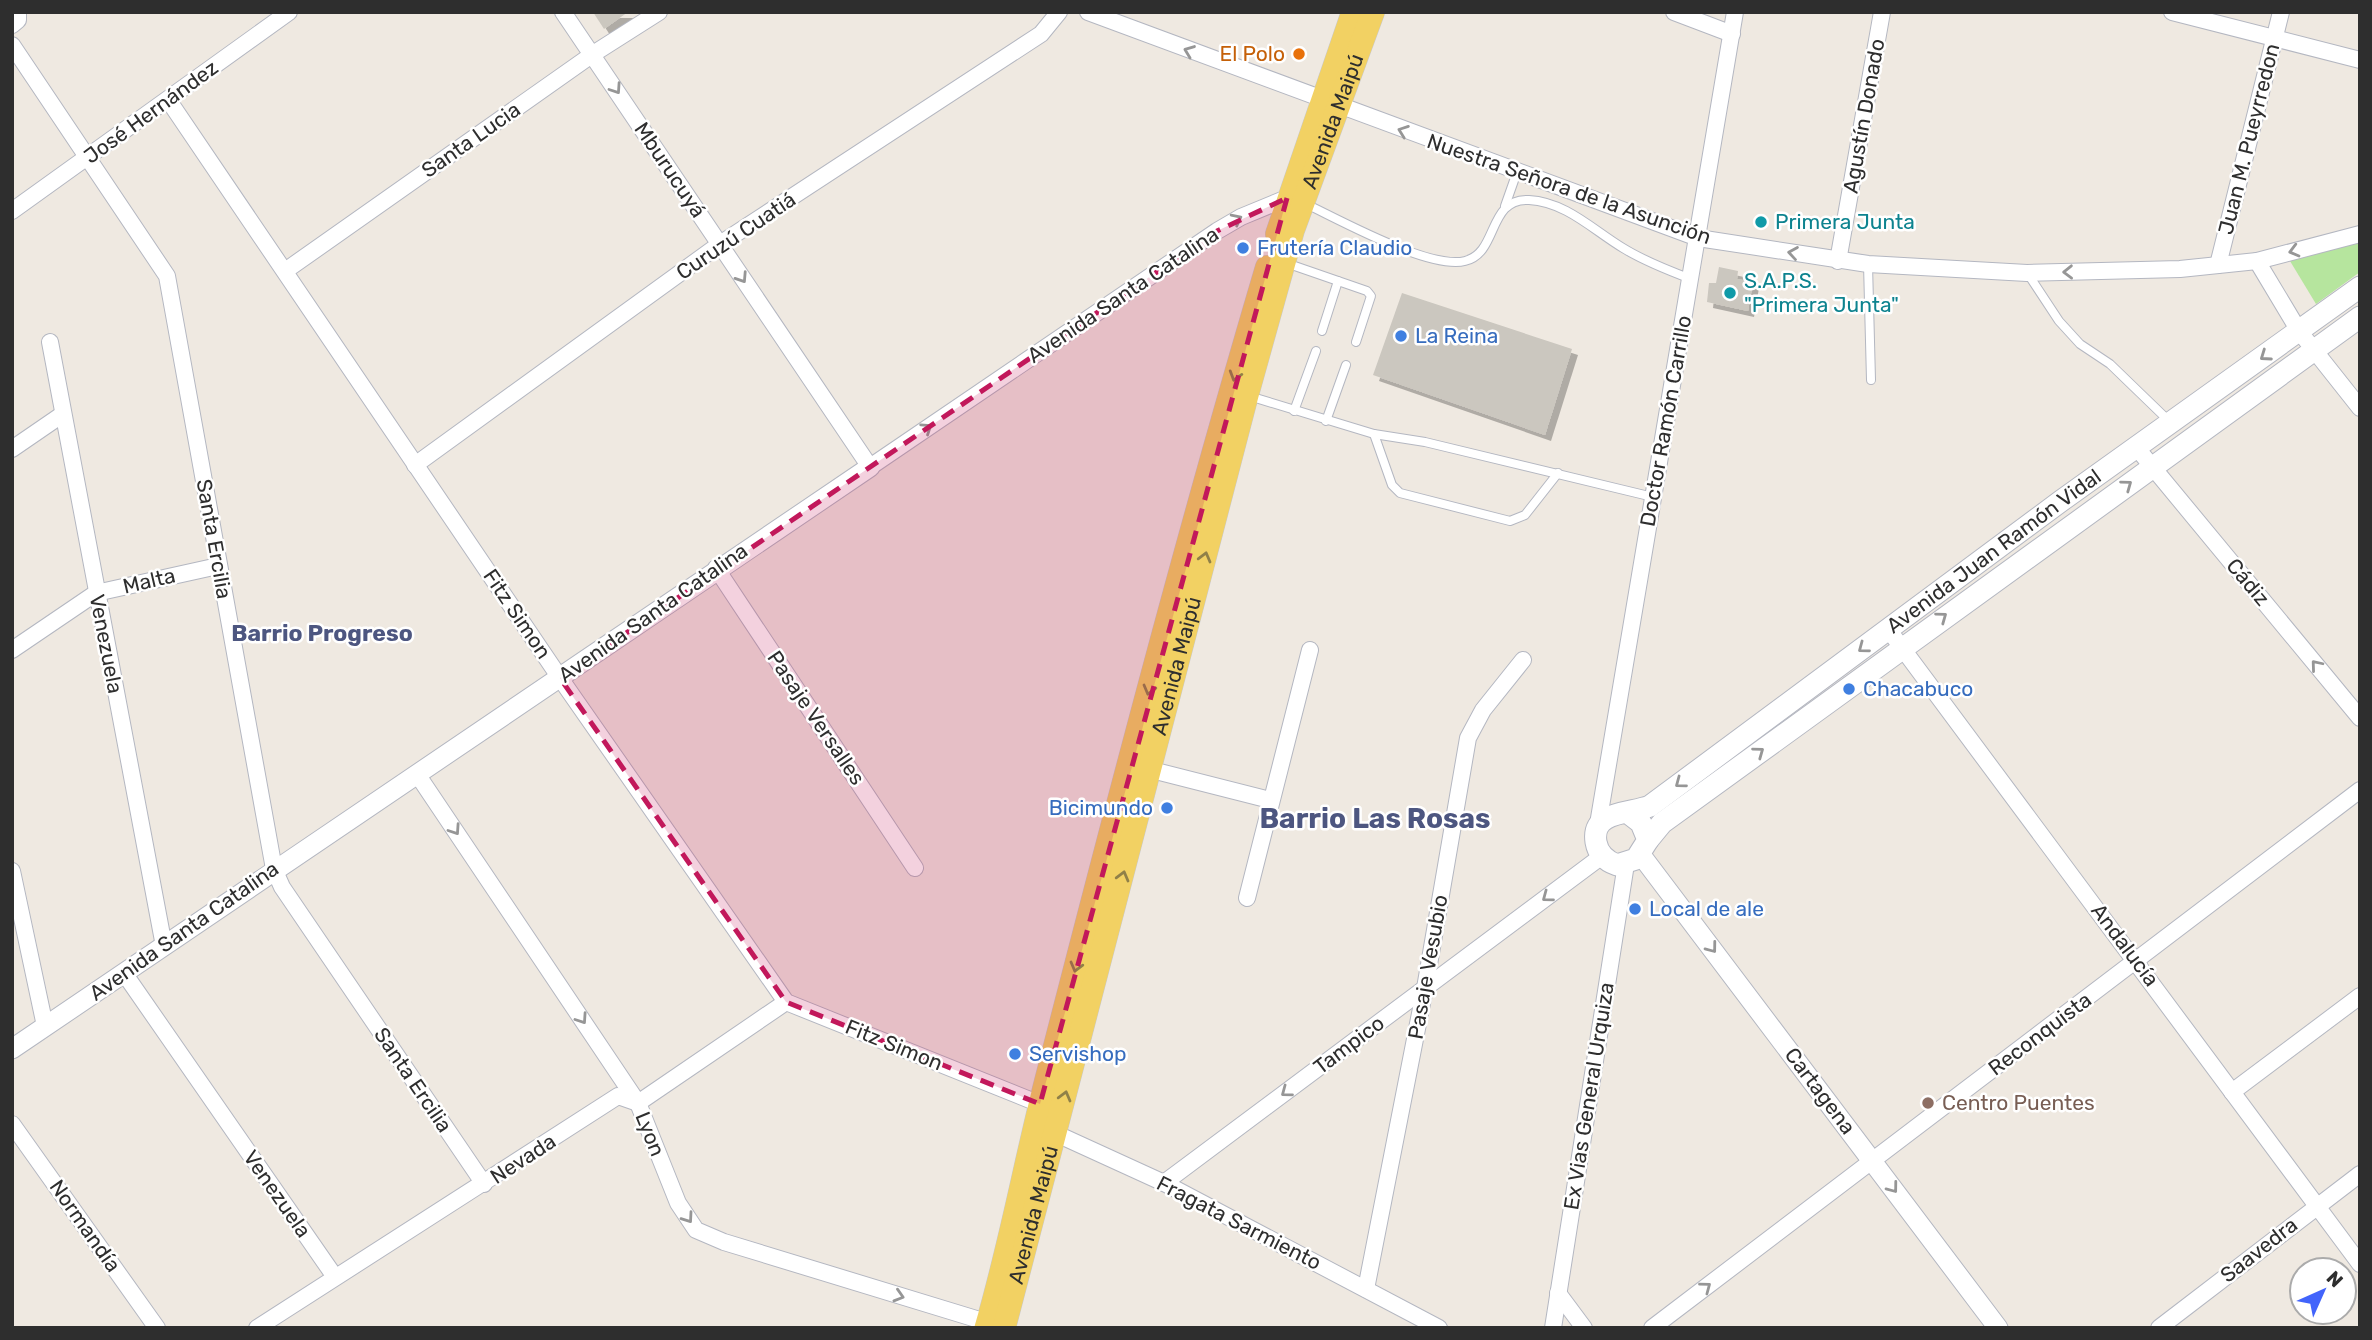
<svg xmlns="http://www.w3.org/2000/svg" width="2372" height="1340" viewBox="0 0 2372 1340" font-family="Rubik,sans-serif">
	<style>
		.green { fill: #b6e59e }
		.building { fill: #cbc7bf; filter: url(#shadow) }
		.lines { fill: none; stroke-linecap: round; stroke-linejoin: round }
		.service-casing { stroke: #b4b7c1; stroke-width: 10 }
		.minor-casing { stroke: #b4b7c1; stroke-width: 18 }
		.tertiary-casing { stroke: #b4b7c1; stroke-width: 21 }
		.secondary-casing { stroke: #b4b7c1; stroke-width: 23 }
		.primary-casing { stroke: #c9c9c9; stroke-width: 24 }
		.service { stroke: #fff; stroke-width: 8 }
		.minor { stroke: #fff; stroke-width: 16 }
		.tertiary { stroke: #fff; stroke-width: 19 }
		.secondary { stroke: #fff; stroke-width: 21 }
		.primary { stroke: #f2d163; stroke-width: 23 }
		.oneway { stroke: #969696 }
		.oneway2 { stroke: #908048 }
		.marked { fill: #c2185b; fill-opacity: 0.2; stroke: #c2185b; stroke-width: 5; stroke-dasharray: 14 9; stroke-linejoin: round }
		.food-dot { fill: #e8710a; stroke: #fff; stroke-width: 2.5 }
		.culture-dot { fill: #0f9aa8; stroke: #fff; stroke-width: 2.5 }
		.shop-dot { fill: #3f7fe0; stroke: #fff; stroke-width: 2.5 }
		.education-dot { fill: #8d6e63; stroke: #fff; stroke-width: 2.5 }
		.labels { text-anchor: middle; stroke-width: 5; stroke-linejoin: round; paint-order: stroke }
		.food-label { font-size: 21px; fill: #c56008; stroke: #fff; text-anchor: end }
		.street-label { font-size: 21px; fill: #2e2e2e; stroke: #fff }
		.culture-label { font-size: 21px; fill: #0d838f; stroke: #fff; text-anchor: start }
		.shop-label { font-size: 21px; fill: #366cbe; stroke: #fff; text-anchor: start }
		.education-label { font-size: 21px; fill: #785e54; stroke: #fff; text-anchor: start }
		.neighbourhood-label { font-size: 23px; font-weight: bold; fill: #4d5680; stroke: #fff }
		.district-label { font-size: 28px; font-weight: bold; fill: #4d5680; stroke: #fff }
	</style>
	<defs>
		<filter id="shadow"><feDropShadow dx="6" dy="6" stdDeviation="0" flood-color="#0004"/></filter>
	</defs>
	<rect width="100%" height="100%" fill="#efe9e1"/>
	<path class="green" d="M2360 242V272L2316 304 2290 261Z"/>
	<g class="building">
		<path d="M593 12H628L604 29Z"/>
		<path d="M1719 267 1738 271 1737 279 1753 282 1748 311 1707 302 1709 283H1716Z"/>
		<path d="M1402 293 1572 349 1545 435 1373 375Z"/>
	</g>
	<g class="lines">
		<defs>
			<g id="service">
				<path d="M1306 204C1340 220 1430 270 1465 261 1499 253 1487 198 1529 200 1566 202 1593 230 1623 248 1644 261 1667 270 1691 279"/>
				<path d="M1505 206 1517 172"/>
				<path d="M1286 263 1367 291 1371 296 1356 342"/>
				<path d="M1868 264 1871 380"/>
				<path d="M2028 274 2059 321 2080 344 2110 364 2170 422"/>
				<path d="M1322 331 1338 281"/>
				<path d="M1249 396 1374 434 1425 442 1653 497"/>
				<path d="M1294 411 1316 351"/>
				<path d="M1326 421 1346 365"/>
				<path d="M1374 434 1392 485 1400 493 1510 521 1525 515 1558 473"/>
			</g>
			<g id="minor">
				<path d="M563 12 870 467 1217 231 1241 217 1287 198 1294 200"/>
				<path d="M1088 12 1698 238 1868 264 2027 273 2180 269 2257 261 2360 234"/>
				<path d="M1674 12 1732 34"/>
				<path d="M2172 12 2360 60"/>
				<path d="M12 25 18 20V12"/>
				<path d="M12 45 167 276 274 869 282 887 484 1184"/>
				<path d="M169 101 560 678 786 1002 1040 1104"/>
				<path d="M12 211 289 12"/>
				<path d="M1838 261 1882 12"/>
				<path d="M2257 261 2299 331 2360 408"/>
				<path d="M2218 265 2281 12"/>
				<path d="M285 271 593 54 659 12"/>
				<path d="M50 342 164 946"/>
				<path d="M2136 447 2360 718"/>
				<path d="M12 449 63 414"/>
				<path d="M415 465 720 244 1041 34 1059 12"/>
				<path d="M716 568 915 868"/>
				<path d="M1888 629 2360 1264"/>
				<path d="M12 650 96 593 218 566"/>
				<path d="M1140 767 1270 800"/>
				<path d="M417 774 638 1103 678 1203 696 1230 724 1242 996 1325"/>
				<path d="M1597 830 1735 12"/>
				<path d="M12 871 45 1026"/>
				<path d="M1247 898 1310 650"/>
				<path d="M124 973 335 1277"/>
				<path d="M2232 1092 2360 996"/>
				<path d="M12 1124 157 1328"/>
				<path d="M1048 1130 1164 1183 1439 1328"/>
				<path d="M1164 1183 1602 856"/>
				<path d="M1366 1289 1425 988 1468 738 1483 710 1523 660"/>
				<path d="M1558 1293 1584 1328"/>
				<path d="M257 1328 618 1096 638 1103 786 1002"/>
				<path d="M1553 1328 1626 864"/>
				<path d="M1652 1328 2360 790"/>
				<path d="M2159 1328 2360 1174"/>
			</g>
			<g id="tertiary">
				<path d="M1641 855 1998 1328"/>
				<path d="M12 1049 870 467"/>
			</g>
			<g id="secondary">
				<path id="s1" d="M1628 813 1641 823 1648 840 1636 859 1617 865C1606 861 1598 854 1596 842 1591 810 1631 814 1650 806L2061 501 2360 287"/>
				<path d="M1648 840 1662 823 2360 317"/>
			</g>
			<g id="primary">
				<path d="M1277 234 1353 12"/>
				<path d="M986 1328C1010 1247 1025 1163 1046 1081 1116 809 1187 537 1267 267"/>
				<path id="s2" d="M1004 1328 1247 395 1293 230 1373 12"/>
			</g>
		</defs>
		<use href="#service" class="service-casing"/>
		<use href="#minor" class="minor-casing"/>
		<use href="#tertiary" class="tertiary-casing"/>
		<use href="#secondary" class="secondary-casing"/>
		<use href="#primary" class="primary-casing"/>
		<use href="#service" class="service"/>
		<use href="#minor" class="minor"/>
		<use href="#tertiary" class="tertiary"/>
		<use href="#secondary" class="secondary"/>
		<use href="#primary" class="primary"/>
	</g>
	<defs><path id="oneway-chevron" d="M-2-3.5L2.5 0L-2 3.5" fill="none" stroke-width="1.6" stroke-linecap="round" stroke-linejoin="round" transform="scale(1.75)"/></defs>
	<g class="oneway">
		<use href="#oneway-chevron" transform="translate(1189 51) rotate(-159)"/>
		<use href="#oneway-chevron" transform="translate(616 89) rotate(56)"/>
		<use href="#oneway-chevron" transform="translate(1403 131) rotate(-160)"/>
		<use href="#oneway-chevron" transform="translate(1237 219) rotate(-27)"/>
		<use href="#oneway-chevron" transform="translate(2294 251) rotate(165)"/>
		<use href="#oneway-chevron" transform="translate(1793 253) rotate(-171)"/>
		<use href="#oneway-chevron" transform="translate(2068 272) rotate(179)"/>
		<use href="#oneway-chevron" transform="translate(742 278) rotate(57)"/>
		<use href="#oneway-chevron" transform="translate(2265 356) rotate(145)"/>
		<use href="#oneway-chevron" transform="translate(927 428) rotate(-34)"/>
		<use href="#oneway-chevron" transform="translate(2127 485) rotate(-36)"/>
		<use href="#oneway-chevron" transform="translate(1942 617) rotate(-36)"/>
		<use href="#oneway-chevron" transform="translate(1863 648) rotate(143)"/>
		<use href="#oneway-chevron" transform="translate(2316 665) rotate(-130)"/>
		<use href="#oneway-chevron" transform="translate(1759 752) rotate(-36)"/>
		<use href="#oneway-chevron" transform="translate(1680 783) rotate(143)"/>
		<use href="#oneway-chevron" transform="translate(455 830) rotate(56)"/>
		<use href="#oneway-chevron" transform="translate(1547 897) rotate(143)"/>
		<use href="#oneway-chevron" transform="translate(1712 948) rotate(53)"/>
		<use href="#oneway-chevron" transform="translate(582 1019) rotate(56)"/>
		<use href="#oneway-chevron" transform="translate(1286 1092) rotate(143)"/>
		<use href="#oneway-chevron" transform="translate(1893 1188) rotate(53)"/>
		<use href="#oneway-chevron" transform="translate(688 1218) rotate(55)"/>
		<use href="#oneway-chevron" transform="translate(1706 1287) rotate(-37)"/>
		<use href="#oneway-chevron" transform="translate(899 1296) rotate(17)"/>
	</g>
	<g class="oneway2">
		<use href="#oneway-chevron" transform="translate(1235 376) rotate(107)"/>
		<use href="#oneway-chevron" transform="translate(1205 557) rotate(-75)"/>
		<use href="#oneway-chevron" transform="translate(1149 690) rotate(105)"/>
		<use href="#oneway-chevron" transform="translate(1123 876) rotate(-75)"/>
		<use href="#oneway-chevron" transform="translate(1076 967) rotate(105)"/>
		<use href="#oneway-chevron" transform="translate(1065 1096) rotate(-75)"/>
	</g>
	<path class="marked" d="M1287 198 1040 1104 786 1002 560 678 1217 231Z"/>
	<circle class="food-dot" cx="1299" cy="54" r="7"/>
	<g class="culture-dot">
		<circle cx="1761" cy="222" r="7"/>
		<circle cx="1730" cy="293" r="7"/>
	</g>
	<g class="shop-dot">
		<circle cx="1243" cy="248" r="7"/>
		<circle cx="1401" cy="336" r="7"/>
		<circle cx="1849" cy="689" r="7"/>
		<circle cx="1167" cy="808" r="7"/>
		<circle cx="1635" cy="909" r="7"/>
		<circle cx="1015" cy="1054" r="7"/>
	</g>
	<circle class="education-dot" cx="1928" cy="1103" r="7"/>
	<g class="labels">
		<g class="food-label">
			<text x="1285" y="61">El Polo</text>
		</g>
		<g class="street-label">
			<text transform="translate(151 112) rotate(-36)" y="7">José Hernández</text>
			<text transform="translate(1864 116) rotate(-80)" y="7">Agustín Donado</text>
			<text dy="7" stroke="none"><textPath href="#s2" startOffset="1251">Avenida Maipú</textPath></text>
			<text transform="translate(2249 139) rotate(-76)" y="7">Juan M. Pueyrredon</text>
			<text transform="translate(471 140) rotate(-35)" y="7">Santa Lucia</text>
			<text transform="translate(670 170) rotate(56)" y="7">Mburucuyá</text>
			<text transform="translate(1569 189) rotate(19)" y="7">Nuestra Señora de la Asunción</text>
			<text transform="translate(736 236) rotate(-34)" y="7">Curuzú Cuatiá</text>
			<text transform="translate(1123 295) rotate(-34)" y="7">Avenida Santa Catalina</text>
			<text transform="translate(1666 421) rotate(-80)" y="7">Doctor Ramón Carrillo</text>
			<text transform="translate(214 539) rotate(80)" y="7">Santa Ercilia</text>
			<text dy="7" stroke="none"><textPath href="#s1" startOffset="611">Avenida Juan Ramón Vidal</textPath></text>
			<text transform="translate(149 581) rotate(-13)" y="7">Malta</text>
			<text transform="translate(2248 582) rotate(50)" y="7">Cádiz</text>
			<text transform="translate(653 613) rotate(-35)" y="7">Avenida Santa Catalina</text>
			<text transform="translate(517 614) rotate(56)" y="7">Fitz Simon</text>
			<text transform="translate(106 644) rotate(79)" y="7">Venezuela</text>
			<text dy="7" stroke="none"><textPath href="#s2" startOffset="684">Avenida Maipú</textPath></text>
			<text transform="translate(816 718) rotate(56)" y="7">Pasaje Versalles</text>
			<text transform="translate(184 931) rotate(-35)" y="7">Avenida Santa Catalina</text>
			<text transform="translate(2125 945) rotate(53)" y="7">Andalucía</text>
			<text transform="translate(1428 967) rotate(-80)" y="7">Pasaje Vesubio</text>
			<text transform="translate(2040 1034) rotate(-37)" y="7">Reconquista</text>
			<text transform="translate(894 1045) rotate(22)" y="7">Fitz Simon</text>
			<text transform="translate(1349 1045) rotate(-37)" y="7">Tampico</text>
			<text transform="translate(413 1080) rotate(56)" y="7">Santa Ercilia</text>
			<text transform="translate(1820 1091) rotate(53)" y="7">Cartagena</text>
			<text transform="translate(1589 1096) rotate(-81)" y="7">Ex Vias General Urquiza</text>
			<text transform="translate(650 1134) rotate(68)" y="7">Lyon</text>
			<text transform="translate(523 1159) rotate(-33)" y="7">Nevada</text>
			<text transform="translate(277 1194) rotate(55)" y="7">Venezuela</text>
			<text dy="7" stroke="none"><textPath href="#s2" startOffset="117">Avenida Maipú</textPath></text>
			<text transform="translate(1239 1223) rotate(27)" y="7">Fragata Sarmiento</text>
			<text transform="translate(85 1226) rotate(55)" y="7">Normandía</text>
			<text transform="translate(2259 1250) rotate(-38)" y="7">Saavedra</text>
		</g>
		<g class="culture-label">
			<text x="1775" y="229">Primera Junta</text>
			<text x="1744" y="288">S.A.P.S.<tspan x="1744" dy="24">"Primera Junta"</tspan></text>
		</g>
		<g class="shop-label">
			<text x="1257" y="255">Frutería Claudio</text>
			<text x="1415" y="343">La Reina</text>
			<text x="1863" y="696">Chacabuco</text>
			<text x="1153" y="815" text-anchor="end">Bicimundo</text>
			<text x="1649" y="916">Local de ale</text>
			<text x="1029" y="1061">Servishop</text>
		</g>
		<g class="education-label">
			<text x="1942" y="1110">Centro Puentes</text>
		</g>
		<g class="neighbourhood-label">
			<text x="322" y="641">Barrio Progreso</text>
		</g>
		<g class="district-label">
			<text x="1375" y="828">Barrio Las Rosas</text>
		</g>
	</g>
	<rect width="2372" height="1340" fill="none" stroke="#2e2e2e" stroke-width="28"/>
	<g transform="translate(2323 1291) rotate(45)"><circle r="33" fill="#ffffff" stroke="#ababab" stroke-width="2"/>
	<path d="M0-5L12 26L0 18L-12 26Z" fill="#4264fb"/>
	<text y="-10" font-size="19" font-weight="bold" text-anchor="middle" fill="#2e2e2e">N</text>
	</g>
</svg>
